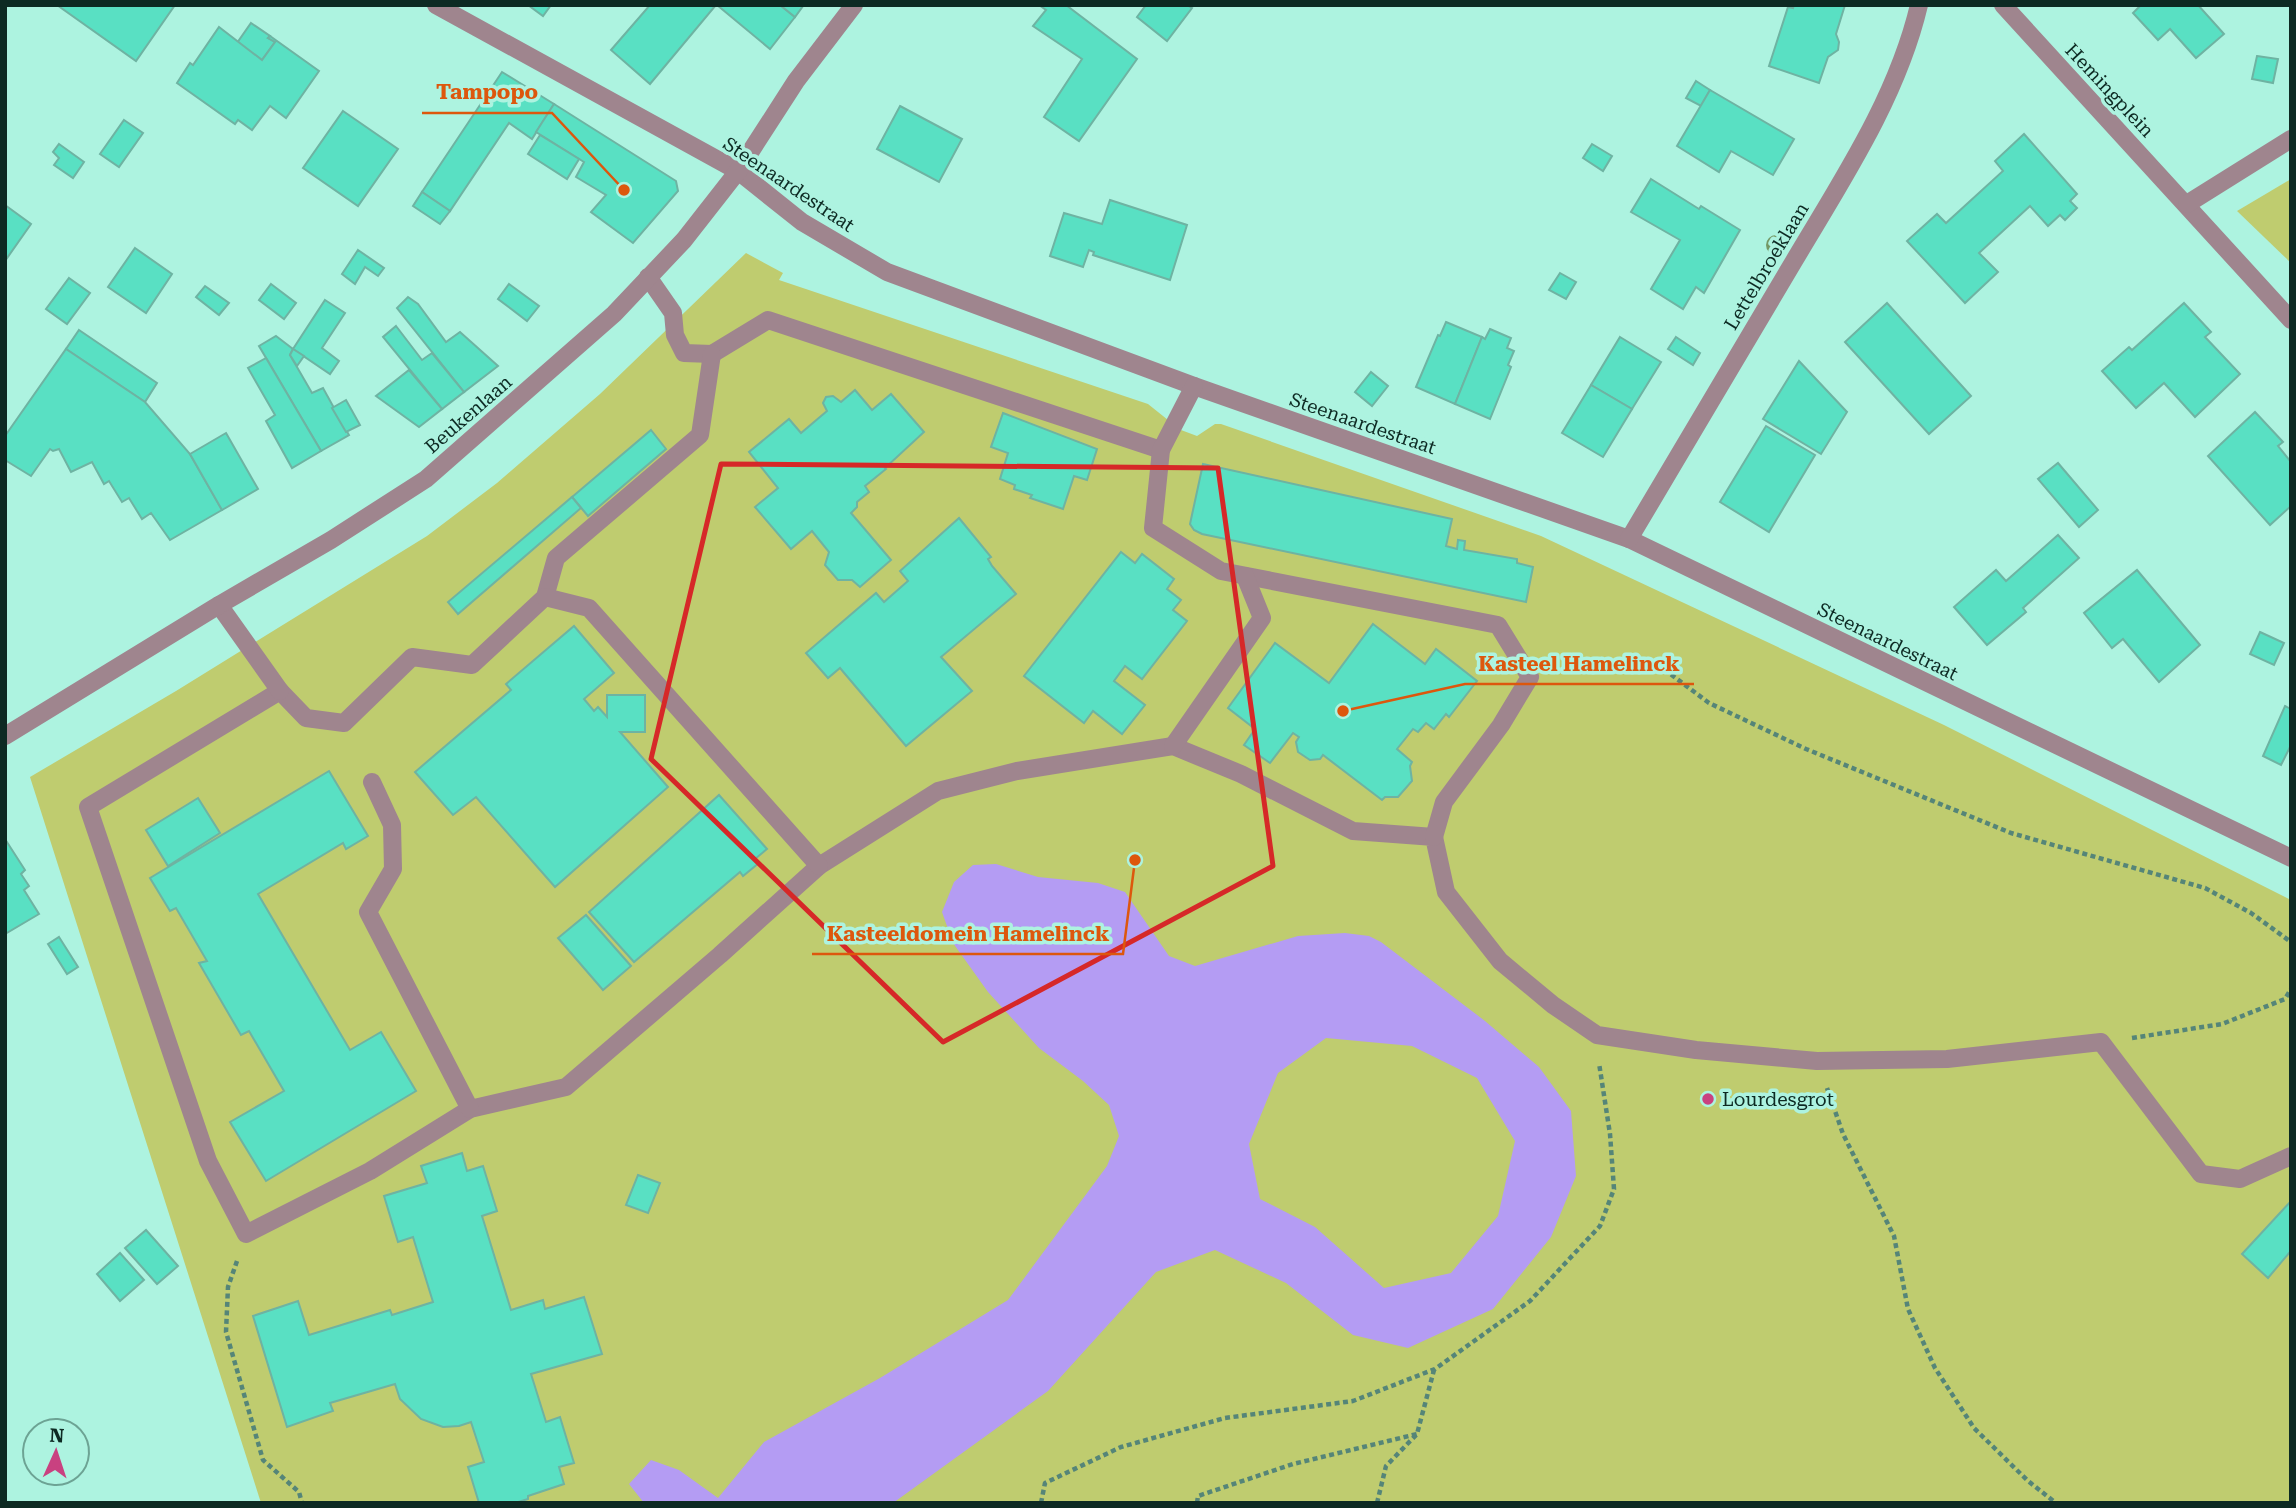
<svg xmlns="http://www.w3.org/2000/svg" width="2296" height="1508" viewBox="0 0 2296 1508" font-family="'Roboto Serif',serif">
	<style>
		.green { fill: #bfcc6f }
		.water { fill: #b49cf3; fill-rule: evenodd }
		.building { fill: #59e0c3; stroke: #6eb3a2; stroke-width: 2 }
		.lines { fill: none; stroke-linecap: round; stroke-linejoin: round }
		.path { stroke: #558578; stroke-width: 4.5; stroke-dasharray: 5 3.5; stroke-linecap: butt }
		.minor { stroke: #9f858e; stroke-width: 18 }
		.tree { fill: #749865 }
		.marked { fill: none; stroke: #d62828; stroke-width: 5; stroke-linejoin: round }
		.poi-dot { fill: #c94180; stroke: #adf3e0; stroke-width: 2.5 }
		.labels { text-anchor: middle; stroke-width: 7; stroke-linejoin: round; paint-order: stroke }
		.street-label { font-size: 19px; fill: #0d2a23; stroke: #adf3e0 }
		.poi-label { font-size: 19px; fill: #0d2a23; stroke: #adf3e0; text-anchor: start }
		.leader { fill: none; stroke: #dd570d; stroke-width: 2.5 }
		.callout-dot { fill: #dd570d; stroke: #adf3e0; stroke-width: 2.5 }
		.callout-label { font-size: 21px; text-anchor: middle; font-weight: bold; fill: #dd570d; stroke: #adf3e0; stroke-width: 7; stroke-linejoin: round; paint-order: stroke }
	</style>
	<rect width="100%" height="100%" fill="#adf3e0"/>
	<g class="green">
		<path d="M2291 179V263L2237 211Z"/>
		<path d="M746 253 783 273 779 280 1148 404 1168 420 1165 424 1197 436 1215 424H1221L1541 536 1944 725 2291 900V1503H261L30 777 176 691 427 536 497 483 600 394Z"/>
	</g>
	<path class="water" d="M996 864 1038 877 1098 883 1125 892 1169 956 1195 966 1298 936 1345 933 1369 936 1381 942 1485 1021 1539 1067 1571 1111 1576 1176 1551 1237 1493 1309 1408 1348 1353 1335 1286 1283 1215 1250 1156 1272 1048 1391 893 1503H644L629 1484 651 1460 679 1470 718 1498 764 1442 880 1378 1008 1300 1107 1166 1119 1136 1109 1105 1083 1081 1039 1048 988 992 953 943 942 912 954 882 973 865ZM1326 1038 1412 1046 1477 1078 1515 1141 1498 1216 1451 1273 1384 1288 1315 1227 1260 1199 1249 1144 1278 1073Z"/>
	<g class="building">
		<path d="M57 5H175L136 61Z"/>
		<path d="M528 5H551L543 16Z"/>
		<path d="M650 5H716L650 84 611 50Z"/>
		<path d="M717 5H780L795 17 770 49Z"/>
		<path d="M780 5H802L803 6 795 17Z"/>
		<path d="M1039 5H1066L1137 59 1079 141 1044 117 1082 59 1033 26 1046 10Z"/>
		<path d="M1146 5H1187L1192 8 1167 41 1137 17Z"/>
		<path d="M1794 5H1845L1836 34 1839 42 1838 50 1828 57 1819 83 1769 66 1788 7 1793 8Z"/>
		<path d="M2141 5H2198L2224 34 2196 58 2170 29 2158 40 2133 13Z"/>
		<path d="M251 23 270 36 268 38 275 42 262 60 237 43Z"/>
		<path d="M219 27 262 60 275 42 268 38 270 36 319 71 286 118 270 106 252 130 238 120 235 124 177 83 190 63 193 65Z"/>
		<path d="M2257 56 2278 59 2273 83 2252 79Z"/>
		<path d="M502 72 554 104 532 139 509 123 450 211 422 192Z"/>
		<path d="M1696 81 1710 90 1701 106 1686 98Z"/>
		<path d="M1710 90 1794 139 1773 175 1731 151 1719 172 1677 146Z"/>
		<path d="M554 104 676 181 678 191 633 243 591 212 606 195 576 177 584 162 536 132Z"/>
		<path d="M900 106 962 139 939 182 877 149Z"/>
		<path d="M343 111 398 149 358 206 303 168Z"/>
		<path d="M124 120 143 133 119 167 100 154Z"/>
		<path d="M2024 134 2077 194 2070 201 2077 208 2065 220 2060 215 2048 226 2030 206 1979 253 1998 272 1965 303 1907 241 1937 214 1946 223 2003 171 1995 161Z"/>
		<path d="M540 135 579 159 567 179 528 154Z"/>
		<path d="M59 144 84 162 73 178 54 165 59 158 53 152Z"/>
		<path d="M1592 144 1612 156 1603 171 1583 158Z"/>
		<path d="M1651 179 1699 209 1701 206 1740 230 1704 293 1696 287 1683 309 1651 289 1680 240 1631 212Z"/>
		<path d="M422 192 450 211 440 224 413 206Z"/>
		<path d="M1110 200 1187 225 1170 280 1093 255 1094 252 1089 250 1083 267 1050 256 1064 213 1102 224Z"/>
		<path d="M5 205 31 224 5 261Z"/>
		<path d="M135 248 172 274 146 313 108 287Z"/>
		<path d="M358 250 384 268 378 276 365 267 355 284 342 274Z"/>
		<path d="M1560 273 1576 282 1566 299 1549 290Z"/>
		<path d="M69 278 90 293 67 324 46 309Z"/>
		<path d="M271 284 296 303 284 319 259 300Z"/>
		<path d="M509 284 539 306 527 321 498 299Z"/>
		<path d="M205 286 229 303 219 315 196 297Z"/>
		<path d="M408 297 418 304 446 342 460 332 498 366 464 392 397 308Z"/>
		<path d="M325 300 345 313 322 348 339 361 330 374 293 349Z"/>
		<path d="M1887 303 1971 396 1929 434 1845 342Z"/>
		<path d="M2184 303 2211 332 2205 337 2240 374 2195 417 2164 383 2136 408 2102 371 2129 347 2132 350Z"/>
		<path d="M1446 322 1482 337 1455 404 1416 387 1438 335 1440 336Z"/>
		<path d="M396 326 422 360 432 353 464 392 442 409 383 337Z"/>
		<path d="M1490 329 1511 338 1507 348 1514 351 1508 365 1511 367 1490 419 1455 404 1482 337 1485 339Z"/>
		<path d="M79 330 157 383 145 402 66 349Z"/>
		<path d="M276 336 293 349 290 355 312 393 323 388 349 435 321 451 259 346Z"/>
		<path d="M1620 337 1661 362 1632 409 1591 385Z"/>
		<path d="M1676 337 1700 353 1693 365 1668 349Z"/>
		<path d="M66 349 145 402 190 454 222 510 170 540 151 513 142 519 129 498 122 502 109 481 104 484 92 462 71 472 59 449 53 451 50 449 31 476 5 460V436Z"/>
		<path d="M293 349 304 356 297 366 290 355Z"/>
		<path d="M266 358 321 451 292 468 266 421 275 415 248 368Z"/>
		<path d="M1799 361 1847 412 1821 454 1763 419Z"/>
		<path d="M409 370 442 409 419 427 376 396Z"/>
		<path d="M1371 372 1388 386 1372 406 1355 392Z"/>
		<path d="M1591 385 1632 409 1603 457 1562 433Z"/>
		<path d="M855 390 872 410 891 394 924 432 885 468 886 469 865 486 869 492 857 502V507L851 513 891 560 860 587 852 580H838L825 565 829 552 812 531 791 549 755 507 778 488 749 452 789 419 801 433 827 411 823 403 826 397 833 396 841 402Z"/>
		<path d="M346 400 360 425 346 432 332 408Z"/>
		<path d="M2255 412 2283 442 2278 446 2291 462V506L2270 525 2208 456Z"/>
		<path d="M1003 413 1097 449 1087 480 1074 476 1063 509 1030 498 1032 495 1014 489 1015 485 1000 479 1008 453 991 447Z"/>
		<path d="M1766 426 1815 455 1769 532 1720 502Z"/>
		<path d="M651 430 666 449 588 516 572 497Z"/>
		<path d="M226 433 258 489 222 510 190 454Z"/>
		<path d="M2058 463 2098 510 2079 527 2038 479Z"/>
		<path d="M1203 464 1452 519 1446 546 1457 549 1458 540 1465 541 1464 550 1517 559V563L1533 567 1526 602 1202 534 1194 530 1190 524Z"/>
		<path d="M572 497 581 508 458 614 448 602Z"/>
		<path d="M959 518 991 557 988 559 992 566 1016 594 941 657 972 691 906 746 840 668 828 678 806 653 876 593 884 602 908 581 900 571Z"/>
		<path d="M2058 535 2079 558 2023 608 2026 612 1987 645 1954 607 1996 570 2006 581Z"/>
		<path d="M1121 552 1135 563 1142 554 1174 579 1167 589 1181 600 1173 610 1187 621 1142 679 1125 666 1114 681 1145 705 1122 734 1093 711 1084 723 1024 676Z"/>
		<path d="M2137 570 2200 645 2159 682 2123 639 2112 648 2084 613Z"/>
		<path d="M1373 624 1425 664 1436 649 1477 681 1449 717 1446 714 1434 729 1426 723 1418 732 1413 729 1397 749 1412 762 1410 766 1412 781 1398 797H1385L1382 800 1323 755 1320 759 1310 760 1298 752 1296 742 1299 737 1293 733 1270 763 1244 745 1255 729 1228 708 1275 643 1329 683Z"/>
		<path d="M574 626 614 673 584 699 594 711 598 707 607 717V695H645V732H620L668 787 555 887 476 797 453 815 415 772 511 690 506 684Z"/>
		<path d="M2260 632 2284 643 2274 665 2250 654Z"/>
		<path d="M2285 706 2291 709V745L2281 765 2263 756Z"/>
		<path d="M329 771 368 836 346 849 343 843 258 894 350 1050 381 1032 416 1091 266 1181 230 1122 284 1091 249 1031 241 1035 199 963 207 961 176 908 170 911 150 878Z"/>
		<path d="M719 795 767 849 755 859 759 863 743 876 740 872 634 962 589 912Z"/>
		<path d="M198 798 220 833 168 866 146 830Z"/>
		<path d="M5 839 25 870 21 874 29 886 24 890 39 914 5 934Z"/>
		<path d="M586 915 631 966 603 990 558 938Z"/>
		<path d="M59 937 78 967 67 974 48 944Z"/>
		<path d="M462 1153 467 1171 483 1166 497 1211 482 1216 511 1310 543 1300 545 1309 584 1297 602 1354 531 1374 546 1422 560 1417 574 1463 559 1467 564 1484 528 1496V1499L515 1503H479L468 1467 484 1462 471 1422 459 1426 443 1427 421 1419 400 1399 395 1384 330 1403 333 1411 287 1427 253 1316 298 1301 309 1335 390 1310 392 1315 433 1302 413 1237 398 1242 384 1196 427 1183 421 1166Z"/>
		<path d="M638 1175 660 1183 648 1213 626 1205Z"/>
		<path d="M2291 1201V1254L2289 1253 2268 1278 2242 1254Z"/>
		<path d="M146 1230 178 1266 157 1284 125 1248Z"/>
		<path d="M120 1253 144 1280 120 1301 97 1274Z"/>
	</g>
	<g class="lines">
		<g class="path">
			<path d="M1555 672 1617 662 1665 670 1709 703 1806 749 2011 833 2205 888 2251 913 2291 942"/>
			<path d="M2132 1038 2222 1024 2285 999 2291 989"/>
			<path d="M1827 1088 1843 1134 1894 1236 1908 1309 1935 1368 1974 1428 2028 1481 2056 1503"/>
			<path d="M237 1261 228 1287 226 1332 263 1460 299 1492 302 1503"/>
			<path d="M1041 1503 1045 1483 1121 1447 1225 1418 1353 1401 1435 1369 1530 1301 1600 1226 1614 1189 1610 1134 1599 1063"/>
			<path d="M1197 1503 1198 1496 1293 1464 1417 1434"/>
			<path d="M1377 1503 1386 1466 1417 1434 1434 1370"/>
		</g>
		<g class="minor">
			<path d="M436 5 738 171 802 222 887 272 1194 386 1629 539 2291 858"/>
			<path d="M2003 5 2291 320"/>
			<path d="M2187 204 2291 139"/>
			<path d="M648 277 673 313 675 335 684 353 712 354 768 320 1161 450"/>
			<path d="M712 354 700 435 556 558 545 597 472 665 412 657 344 723 306 718 280 691 88 807 208 1161 246 1234 370 1171 470 1109 566 1087 720 955 819 866 938 791 1017 771 1173 746 1241 774 1353 831 1434 837 1446 892 1500 961 1553 1005 1597 1035 1696 1050 1817 1061 1947 1059 2101 1042 2201 1174 2240 1179 2291 1156"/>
			<path d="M1194 386 1161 450 1153 528 1221 571 1498 625 1530 677 1501 725 1444 802 1434 837"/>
			<path d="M1629 539C1684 446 1739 354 1794 261 1842 180 1897 98 1919 5"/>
			<path d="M545 597 589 608 819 866"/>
			<path d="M219 605 280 691"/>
			<path d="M5 736 219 605 331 540 426 479 614 314 684 240 738 171 796 81 854 5"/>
			<path d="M1173 746 1262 618 1245 576"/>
			<path d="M372 782 392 825 393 869 368 912 470 1109"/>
		</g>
	</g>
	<circle class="tree" cx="1776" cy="245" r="10"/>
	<path class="marked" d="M721 464 1218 468 1273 866 943 1042 651 759Z"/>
	<circle class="poi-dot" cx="1708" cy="1099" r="7"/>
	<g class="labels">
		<g class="street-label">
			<text transform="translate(2110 90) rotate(47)" y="7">Hemingplein</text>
			<text transform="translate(789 184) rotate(34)" y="7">Steenaardestraat</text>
			<text transform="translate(1766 266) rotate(-59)" y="7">Lettelbroeklaan</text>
			<text transform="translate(468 414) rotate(-41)" y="7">Beukenlaan</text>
			<text transform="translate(1363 423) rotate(19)" y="7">Steenaardestraat</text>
			<text transform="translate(1888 641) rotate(26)" y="7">Steenaardestraat</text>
		</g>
		<g class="poi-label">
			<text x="1722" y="1106">Lourdesgrot</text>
		</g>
	</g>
	<path class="leader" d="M624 190L552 113H422M1343 711L1465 684H1694M1135 860L1123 954H812"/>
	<g class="callout-dot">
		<circle cx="624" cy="190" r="7"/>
		<circle cx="1343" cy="711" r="7"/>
		<circle cx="1135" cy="860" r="7"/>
	</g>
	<g class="callout-label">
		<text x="487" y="99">Tampopo</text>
		<text x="1579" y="671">Kasteel Hamelinck</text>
		<text x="968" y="941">Kasteeldomein Hamelinck</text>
	</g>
	<rect width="2296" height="1508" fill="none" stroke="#0d2a23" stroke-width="14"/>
	<g transform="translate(56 1452) rotate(3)"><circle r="33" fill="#adf3e0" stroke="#6da394" stroke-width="2"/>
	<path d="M0-5L12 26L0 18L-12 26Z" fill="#c94180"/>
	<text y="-10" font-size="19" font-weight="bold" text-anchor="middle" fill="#0d2a23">N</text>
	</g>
</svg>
